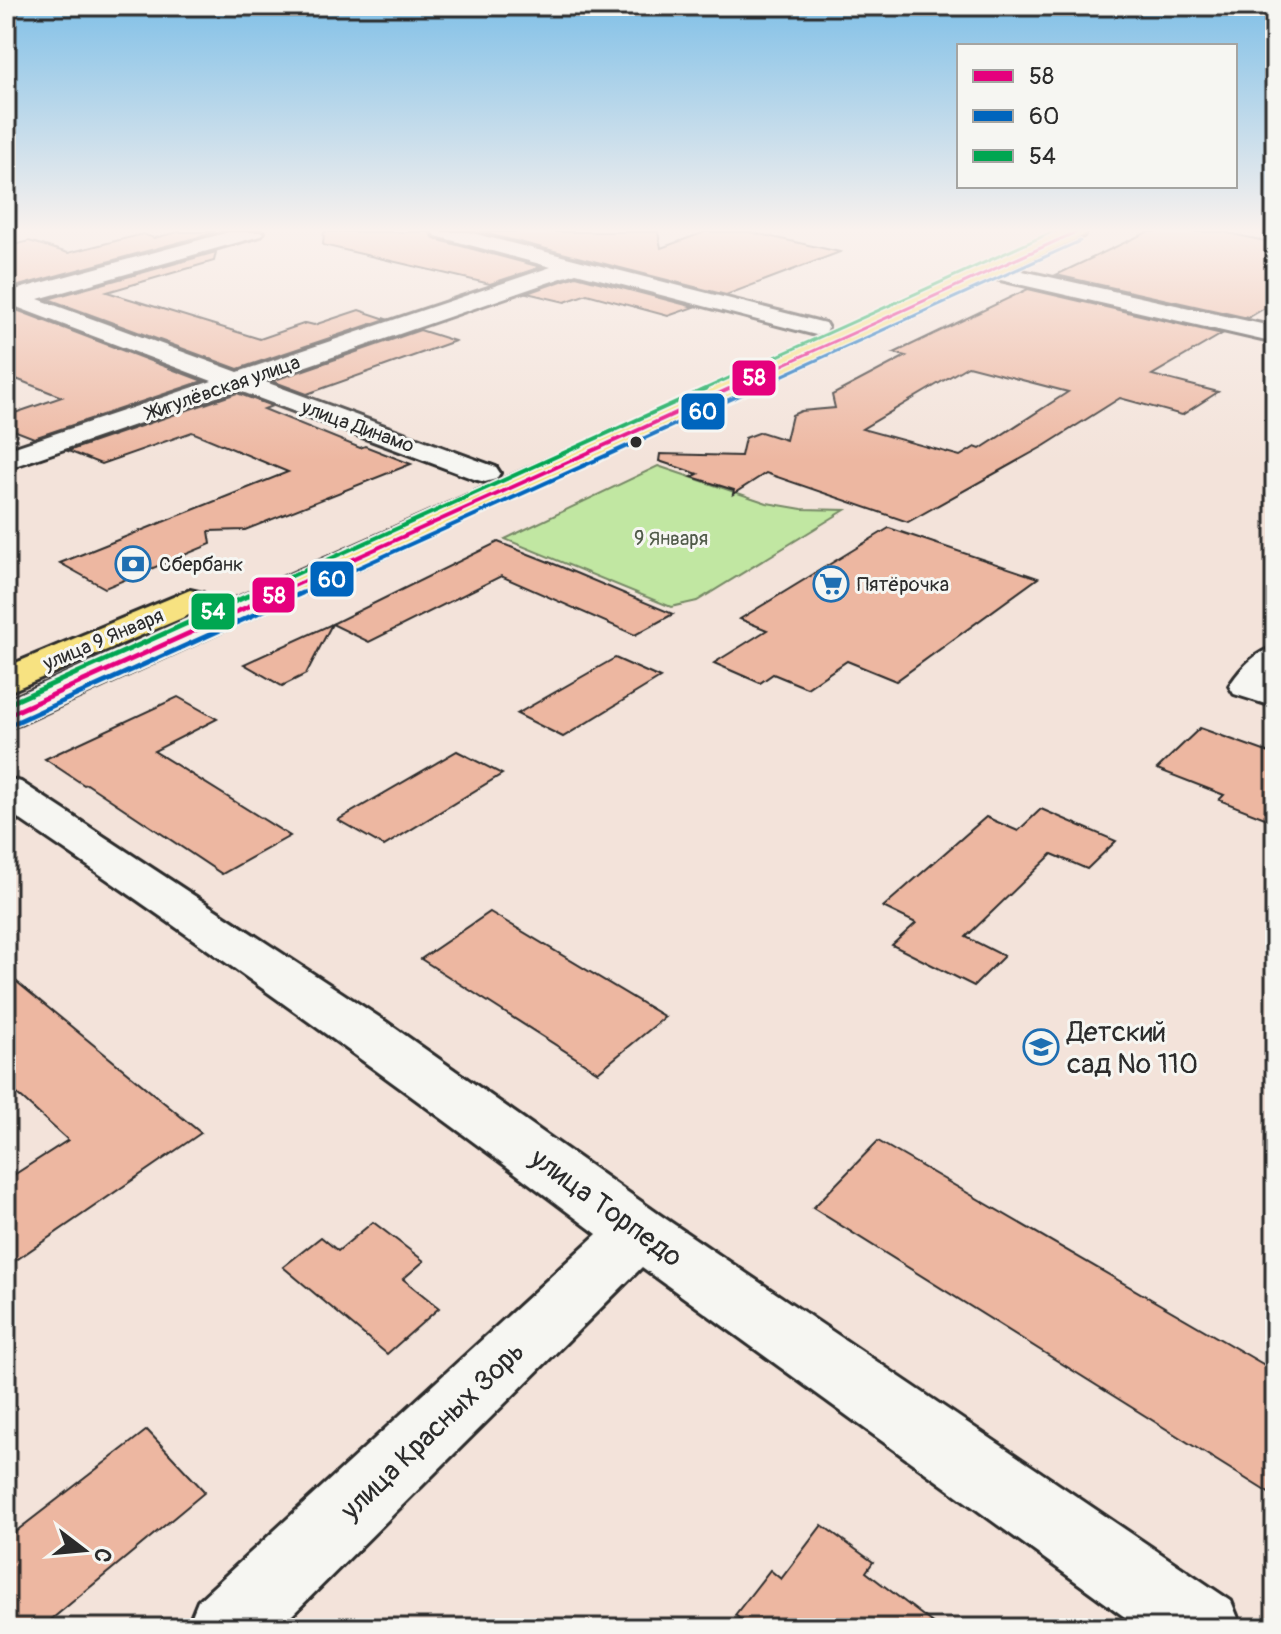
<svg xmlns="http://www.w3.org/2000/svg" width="1281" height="1634" viewBox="0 0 1281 1634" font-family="Pangolin,sans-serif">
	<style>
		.green { fill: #c1e7a2; stroke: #768966; stroke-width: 2 }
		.building { fill: #edb7a1; stroke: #2b2b2b; stroke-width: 2; fill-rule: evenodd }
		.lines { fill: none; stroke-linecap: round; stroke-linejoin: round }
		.minor-casing { stroke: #2b2b2b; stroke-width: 6 }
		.major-casing { stroke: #2b2b2b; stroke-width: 6 }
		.minor { fill: #f6f6f2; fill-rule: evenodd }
		.major { fill: #f7e281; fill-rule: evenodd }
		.bus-1-far2-casing { stroke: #f6f6f2; stroke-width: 6 }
		.bus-1-far1-casing { stroke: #f6f6f2; stroke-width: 8 }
		.bus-1-casing { stroke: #f6f6f2; stroke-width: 10 }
		.bus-2-far2-casing { stroke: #f6f6f2; stroke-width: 6 }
		.bus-2-far1-casing { stroke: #f6f6f2; stroke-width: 8 }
		.bus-2-casing { stroke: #f6f6f2; stroke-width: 10 }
		.bus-3-far2-casing { stroke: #f6f6f2; stroke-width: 6 }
		.bus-3-far1-casing { stroke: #f6f6f2; stroke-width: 8 }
		.bus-3-casing { stroke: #f6f6f2; stroke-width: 10 }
		.bus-1-far2 { stroke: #e5007d; stroke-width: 3 }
		.bus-1-far1 { stroke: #e5007d; stroke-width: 4 }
		.bus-1 { stroke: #e5007d; stroke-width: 5 }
		.bus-2-far2 { stroke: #0065bd; stroke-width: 3 }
		.bus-2-far1 { stroke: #0065bd; stroke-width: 4 }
		.bus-2 { stroke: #0065bd; stroke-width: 5 }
		.bus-3-far2 { stroke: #00a651; stroke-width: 3 }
		.bus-3-far1 { stroke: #00a651; stroke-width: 4 }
		.bus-3 { stroke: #00a651; stroke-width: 5 }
		.bus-dot { fill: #2b2b2b; stroke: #f6f6f2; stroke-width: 3 }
		.labels { text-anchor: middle; stroke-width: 6; stroke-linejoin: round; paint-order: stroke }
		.far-street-label { font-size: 20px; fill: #2b2b2b; stroke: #f6f6f2 }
		.far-park-label { font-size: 20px; fill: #505a49; stroke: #f6f6f2 }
		.far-poi-label { font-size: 20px; fill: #2b2b2b; stroke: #f6f6f2; text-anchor: start }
		.near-poi-label { font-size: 28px; fill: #2b2b2b; stroke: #f6f6f2; text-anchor: start }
		.near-street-label { font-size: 28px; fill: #2b2b2b; stroke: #f6f6f2 }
		.line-badge { stroke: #f6f6f2; stroke-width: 3 }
		.badge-label { font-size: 22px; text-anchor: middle; font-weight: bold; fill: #fff }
	</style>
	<rect width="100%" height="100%" fill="#f3e3da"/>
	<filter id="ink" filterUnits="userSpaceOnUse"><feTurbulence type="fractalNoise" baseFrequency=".0125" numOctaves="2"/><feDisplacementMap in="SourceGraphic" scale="16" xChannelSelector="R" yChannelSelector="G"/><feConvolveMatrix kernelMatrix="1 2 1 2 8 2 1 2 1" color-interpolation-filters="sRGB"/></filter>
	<g filter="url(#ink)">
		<path class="green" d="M658 466 767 503 802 509 845 510 697 601 671 607 505 539Z"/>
		<g class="building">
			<path d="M178 232H217L15 287 6 285V247L29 241 68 253 143 234 154 238Z"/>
			<path d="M324 232H429L435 239 541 267 490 284 323 245Z"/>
			<path d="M480 232H658L661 248 705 232H750L840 252 726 295Z"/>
			<path d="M1147 232H1223L1275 243V302L1248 318 1056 275Z"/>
			<path d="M216 252 214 261 107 292 260 339 306 323 314 325 359 310 386 319 238 369 48 299Z"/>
			<path d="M576 276 694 307 668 316 587 294 565 302 527 293Z"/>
			<path d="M1028 289 1222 334 1152 375 1218 392 1182 415 1120 398 1044 446 908 522 766 473 733 494 734 490 692 477 698 474 659 461 660 454 741 456 745 438 761 432 786 440 792 415 801 411 835 408 832 395 906 356 894 353ZM968 366 1068 392 980 449 975 447 960 456 862 429Z"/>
			<path d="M6 306 203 381 34 438 6 427V416L62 397 6 375Z"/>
			<path d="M420 330 455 341 307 394 272 381Z"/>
			<path d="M237 393 272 406 264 409 360 448 365 446 411 464 245 530 209 531 211 544 105 588 60 563 288 472 192 432 101 464 68 451Z"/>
			<path d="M889 528 1038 578 896 681 847 661 807 688 773 674 760 683 714 663 767 630 740 619Z"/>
			<path d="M498 542 559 566 673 614 635 635 501 576 369 642 332 624Z"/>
			<path d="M332 624 306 674 282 686 244 664Z"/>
			<path d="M615 658 660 678 563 737 517 714Z"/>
			<path d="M178 697 217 719 154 751 290 836 222 874 87 784 84 785 45 759Z"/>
			<path d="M1200 728 1275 755V822L1219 800 1224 795 1157 769Z"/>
			<path d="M457 751 502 774 384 846 338 820Z"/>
			<path d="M1041 809 1116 841 1087 869 1052 854 966 937 1004 956 974 986 892 945 916 923 883 907 986 817 1018 831Z"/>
			<path d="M490 912 665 1017 598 1072 421 959Z"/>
			<path d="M6 973 201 1133 6 1267V1180L68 1140 6 1084Z"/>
			<path d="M878 1141 1275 1371V1497L813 1208Z"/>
			<path d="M373 1222 424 1261 403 1279 439 1308 387 1354 283 1267 321 1237 338 1251Z"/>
			<path d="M147 1430 205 1492 41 1628H6V1539Z"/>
			<path d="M822 1525 873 1562 866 1572 939 1628H752L735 1615 770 1570 781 1579Z"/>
		</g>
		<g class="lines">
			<defs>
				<g id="minor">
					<path d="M229 232H264L260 236 38 299 238 372 551 267 436 236 432 232H468L825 323 828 328 825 333 816 335 576 273 263 381 496 467 500 473 496 479 485 482 474 479 237 390 6 469V450L212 381 6 303V288L15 290Z"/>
					<path d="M991 264 1275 327V343L983 276 980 271 983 266Z"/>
					<path d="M1275 647V707L1234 694 1229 686C1240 669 1255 652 1275 647Z"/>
					<path d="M6 778 21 782 385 1021 660 1215 1231 1601 1242 1628H1140L642 1267 279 1628H187L198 1601 597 1234C403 1088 207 946 6 810Z"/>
				</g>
				<g id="major">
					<path d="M1058 232H1087L1083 236 20 724 6 728V701Z"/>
					<path d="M190 590 203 593 208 601 203 609 6 693V667Z"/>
				</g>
			</defs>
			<use href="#minor" class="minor-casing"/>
			<use href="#major" class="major-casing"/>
			<use href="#minor" class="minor"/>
			<use href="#major" class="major"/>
			<defs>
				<path id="bus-1-far2" d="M725 391 1076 232"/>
				<path id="bus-1-far1" d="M274 595 729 389"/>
				<path id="bus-1" d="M6 716 278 593"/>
				<path id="bus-2-far2" d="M748 391 1080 241"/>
				<path id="bus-2-far1" d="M298 595 753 389"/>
				<path id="bus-2" d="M10 725 302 593"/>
				<path id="bus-3-far2" d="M700 391 1052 232"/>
				<path id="bus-3-far1" d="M250 595 705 389"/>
				<path id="bus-3" d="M6 705 254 593"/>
			</defs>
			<use href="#bus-1-far2" class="bus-1-far2-casing"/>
			<use href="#bus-1-far1" class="bus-1-far1-casing"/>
			<use href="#bus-1" class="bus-1-casing"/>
			<use href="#bus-2-far2" class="bus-2-far2-casing"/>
			<use href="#bus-2-far1" class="bus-2-far1-casing"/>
			<use href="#bus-2" class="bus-2-casing"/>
			<use href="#bus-3-far2" class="bus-3-far2-casing"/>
			<use href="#bus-3-far1" class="bus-3-far1-casing"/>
			<use href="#bus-3" class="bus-3-casing"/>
			<use href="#bus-1-far2" class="bus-1-far2"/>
			<use href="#bus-1-far1" class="bus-1-far1"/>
			<use href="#bus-1" class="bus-1"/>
			<use href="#bus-2-far2" class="bus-2-far2"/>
			<use href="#bus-2-far1" class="bus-2-far1"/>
			<use href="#bus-2" class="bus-2"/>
			<use href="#bus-3-far2" class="bus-3-far2"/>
			<use href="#bus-3-far1" class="bus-3-far1"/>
			<use href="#bus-3" class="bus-3"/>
		</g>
	</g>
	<linearGradient id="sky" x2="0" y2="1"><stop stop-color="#81c0e7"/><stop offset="0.5" stop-color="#faf2ee"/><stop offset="1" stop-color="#faf2ee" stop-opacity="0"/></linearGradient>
	<rect width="1281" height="461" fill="url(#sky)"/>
	<defs>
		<symbol id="bank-ring" viewBox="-11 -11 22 22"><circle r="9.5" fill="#f6f6f2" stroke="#1f6fb2" stroke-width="1.5"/><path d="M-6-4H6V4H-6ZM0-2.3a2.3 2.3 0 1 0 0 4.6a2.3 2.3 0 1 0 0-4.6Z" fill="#1f6fb2"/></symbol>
		<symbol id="supermarket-ring" viewBox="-11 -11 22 22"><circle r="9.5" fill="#f6f6f2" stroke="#1f6fb2" stroke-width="1.5"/><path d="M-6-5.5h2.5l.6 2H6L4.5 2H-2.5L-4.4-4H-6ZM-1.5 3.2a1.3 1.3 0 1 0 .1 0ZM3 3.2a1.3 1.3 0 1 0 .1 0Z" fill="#1f6fb2"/></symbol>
		<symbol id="school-ring" viewBox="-11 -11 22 22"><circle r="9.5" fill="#f6f6f2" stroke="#1f6fb2" stroke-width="1.5"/><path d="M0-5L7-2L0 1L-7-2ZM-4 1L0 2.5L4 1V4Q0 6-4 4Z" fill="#1f6fb2"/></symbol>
	</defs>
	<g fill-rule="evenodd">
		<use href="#bank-ring" x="113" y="544" width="40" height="40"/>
		<use href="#supermarket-ring" x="811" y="564" width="40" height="40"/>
		<use href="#school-ring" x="1021" y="1027" width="40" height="40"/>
	</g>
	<circle class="bus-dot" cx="636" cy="442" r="7"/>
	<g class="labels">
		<g class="far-street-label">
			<text transform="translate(223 387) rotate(-19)" y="7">Жигулёвская улица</text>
			<text transform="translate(358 426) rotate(20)" y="7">улица Динамо</text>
			<text transform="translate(103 639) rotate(-23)" y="7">улица 9 Января</text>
		</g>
		<g class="far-park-label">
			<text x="671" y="545">9 Января</text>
		</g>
		<g class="far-poi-label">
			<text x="159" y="571">Сбербанк</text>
			<text x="857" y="591">Пятёрочка</text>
		</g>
		<g class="near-poi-label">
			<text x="1067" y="1041">Детский<tspan x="1067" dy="32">сад № 110</tspan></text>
		</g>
		<g class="near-street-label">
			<text transform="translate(607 1207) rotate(36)" y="10">улица Торпедо</text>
			<text transform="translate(432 1430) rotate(-44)" y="10">улица Красных Зорь</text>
		</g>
	</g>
	<g class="line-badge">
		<rect x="731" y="359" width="46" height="38" rx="8" fill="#e5007d"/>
		<rect x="680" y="392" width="46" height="39" rx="8" fill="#0065bd"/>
		<rect x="309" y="560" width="46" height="38" rx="8" fill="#0065bd"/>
		<rect x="251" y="576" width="45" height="38" rx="8" fill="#e5007d"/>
		<rect x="190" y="592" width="46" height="39" rx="8" fill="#00a651"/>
	</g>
	<g class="badge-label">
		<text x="754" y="385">58</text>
		<text x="703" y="419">60</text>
		<text x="332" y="587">60</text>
		<text x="274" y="603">58</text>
		<text x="213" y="619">54</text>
	</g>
	<rect width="1281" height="1634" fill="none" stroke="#f6f6f2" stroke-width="32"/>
	<rect x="16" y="16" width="1249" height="1602" fill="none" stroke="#2b2b2b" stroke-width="3" filter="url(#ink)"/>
	<rect x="957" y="44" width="280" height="144" fill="#f6f6f2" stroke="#a5a5a2" stroke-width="2"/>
	<rect x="973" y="70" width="40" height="12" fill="#e5007d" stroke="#a5a5a2" stroke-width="2"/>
	<text x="1029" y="84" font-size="24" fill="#2b2b2b">58</text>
	<rect x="973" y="110" width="40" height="12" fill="#0065bd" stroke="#a5a5a2" stroke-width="2"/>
	<text x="1029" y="124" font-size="24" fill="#2b2b2b">60</text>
	<rect x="973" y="150" width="40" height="12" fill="#00a651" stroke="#a5a5a2" stroke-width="2"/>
	<text x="1029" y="164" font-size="24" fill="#2b2b2b">54</text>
	<g transform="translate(84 1550) rotate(106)" stroke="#f6f6f2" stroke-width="6" paint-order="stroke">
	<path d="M0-6L14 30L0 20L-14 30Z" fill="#2b2b2b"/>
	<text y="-12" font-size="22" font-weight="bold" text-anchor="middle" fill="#2b2b2b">С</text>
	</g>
</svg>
